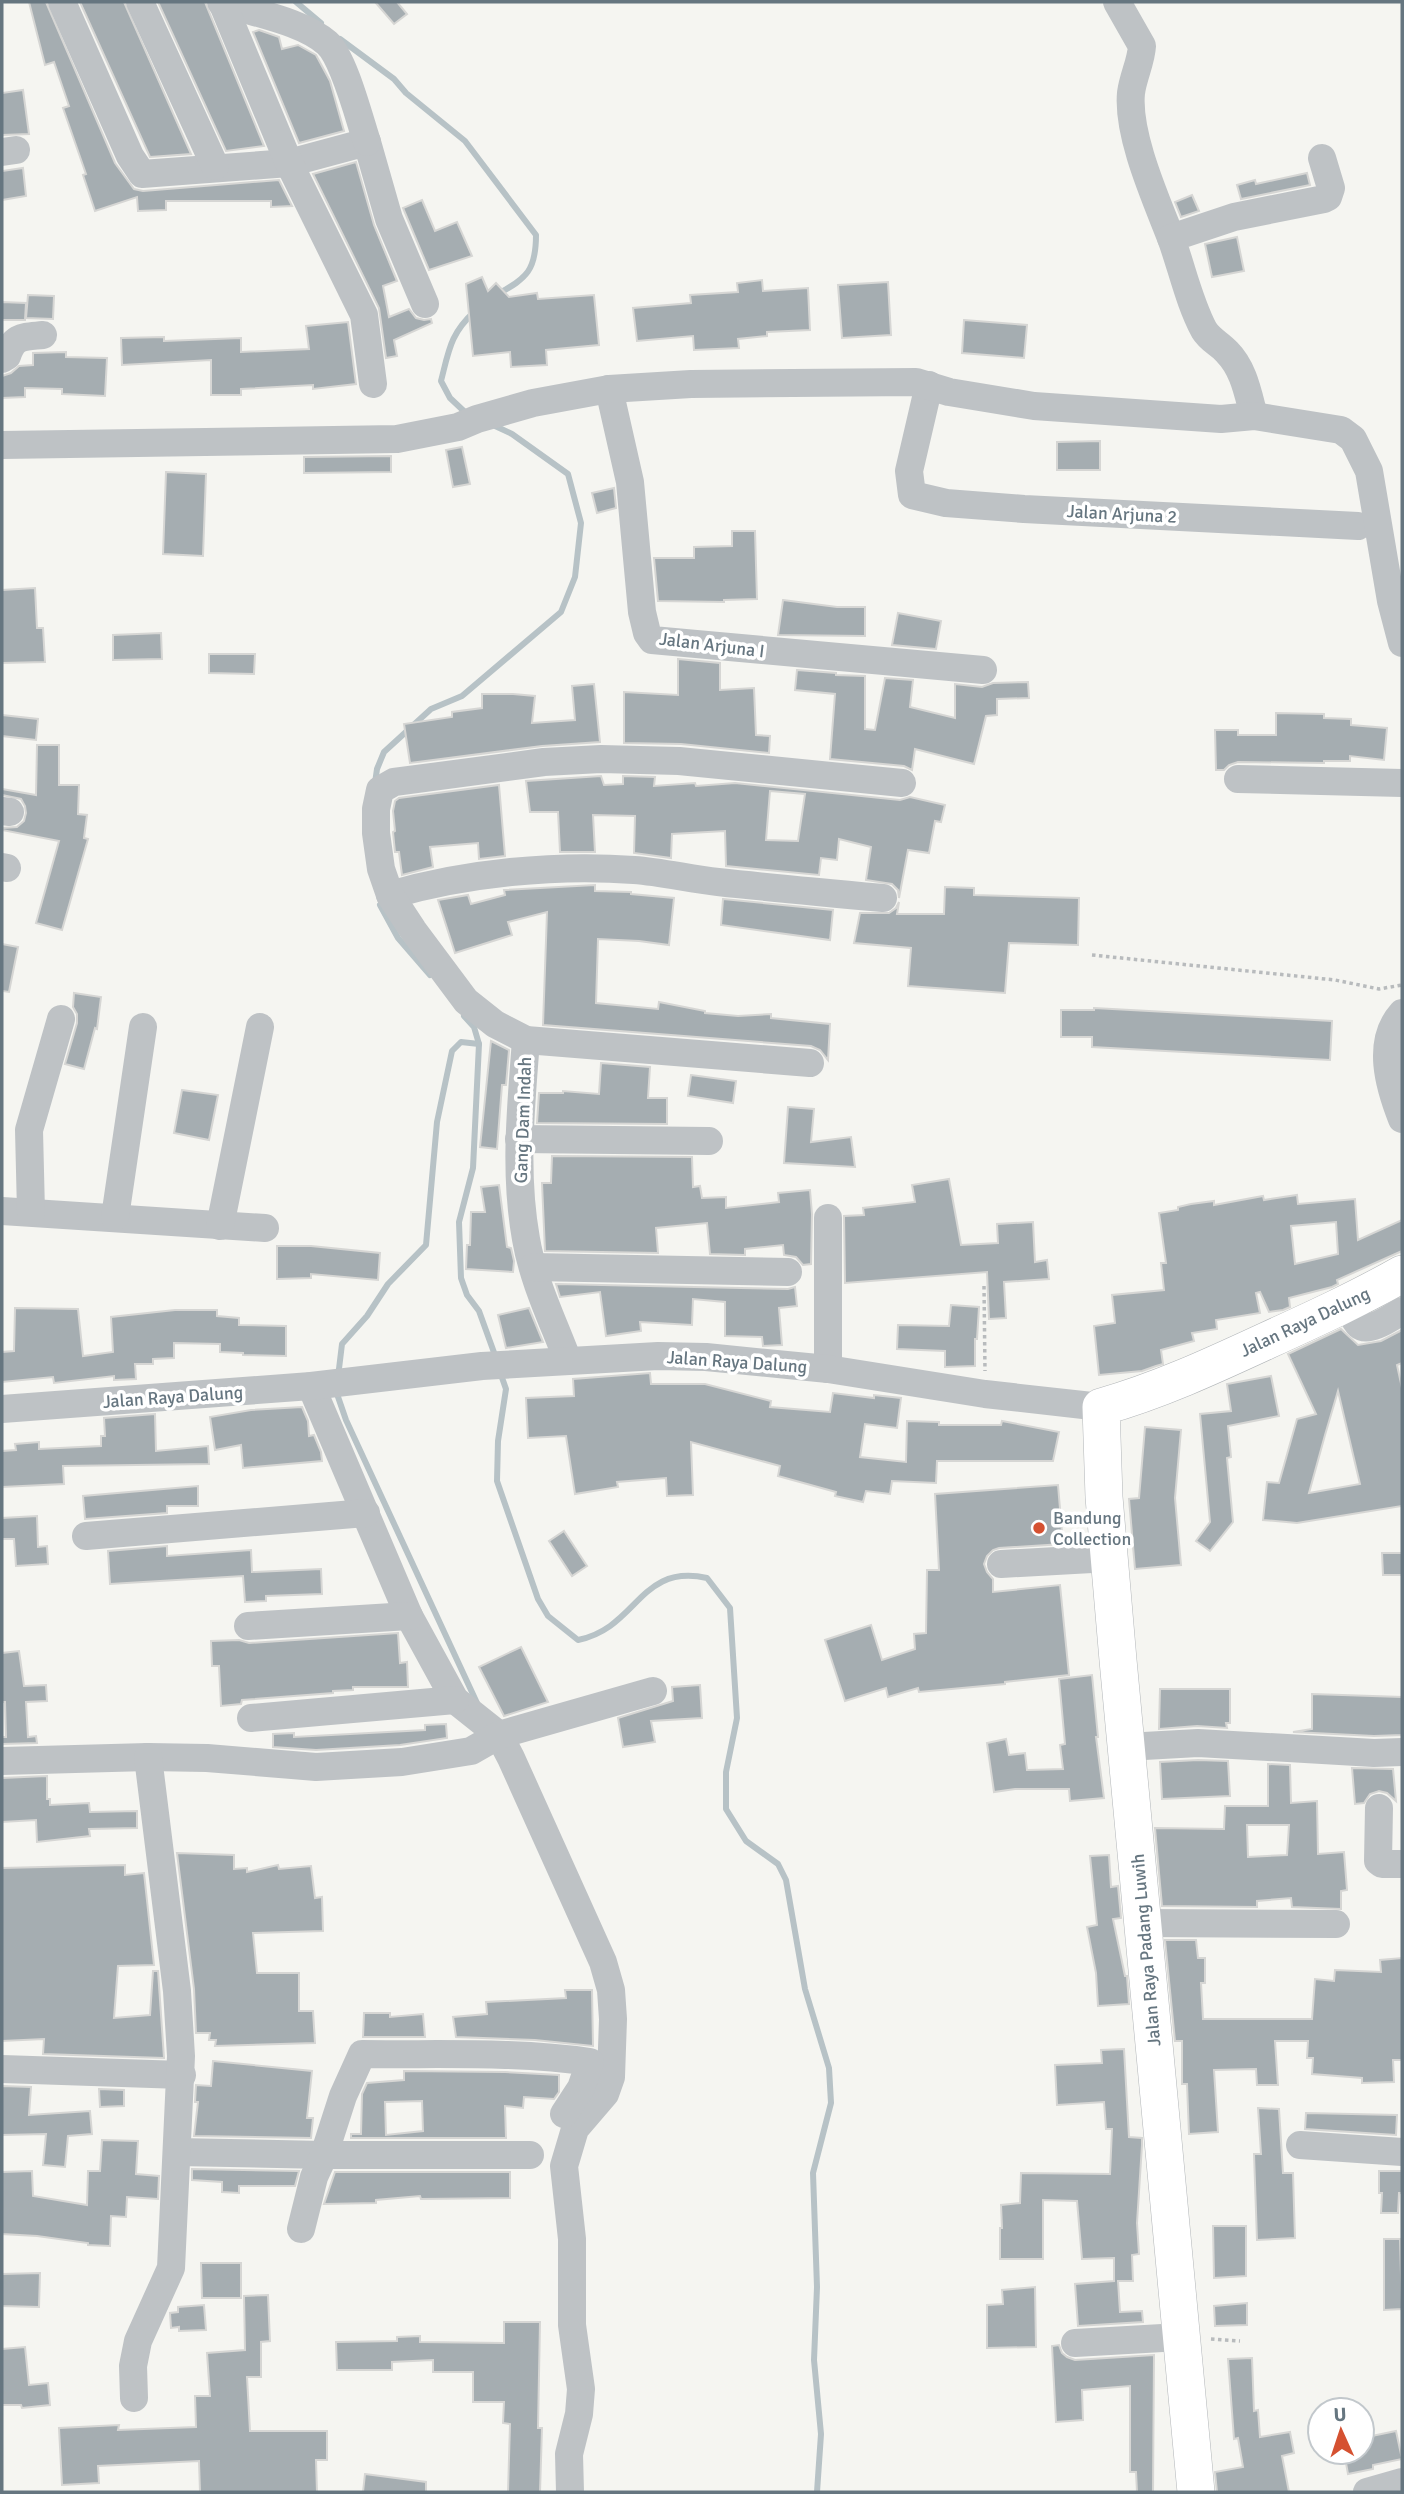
<svg xmlns="http://www.w3.org/2000/svg" width="1404" height="2494" viewBox="0 0 1404 2494" font-family="Signika,sans-serif">
	<style>
		.lines { fill: none; stroke-linecap: round; stroke-linejoin: round }
		.stream { stroke: #b7c2c6; stroke-width: 6 }
		.building { fill: #a5adb1; stroke: #d6d6d4; stroke-width: 2; fill-rule: evenodd }
		.major-casing { stroke: #b2b6b9; stroke-width: 38 }
		.path { stroke: #b8bbbd; stroke-width: 3.5; stroke-dasharray: 3.5 3.5; stroke-linecap: butt }
		.minor { stroke: #bec2c5; stroke-width: 28 }
		.major { stroke: #fff; stroke-width: 37 }
		.poi-dot { fill: #d55131; stroke: #fff; stroke-width: 2.5 }
		.labels { text-anchor: middle; stroke-width: 7; stroke-linejoin: round; paint-order: stroke }
		.street-label { font-size: 18px; fill: #667680; stroke: #fff }
		.poi-label { font-size: 18px; fill: #667680; stroke: #fff; text-anchor: start }
	</style>
	<rect width="100%" height="100%" fill="#f5f5f1"/>
	<g class="lines">
		<g class="stream">
			<path d="M296 2 321 23"/>
			<path d="M340 39 394 79 406 93 465 141 536 235C536 270 527 278 498 294"/>
			<path d="M467 414 450 398 441 381C449 350 450 334 475 311"/>
			<path d="M375 783 377 769 384 752 431 709 462 696 561 612 575 577 581 523 568 474 512 434 493 425"/>
			<path d="M380 905 398 938 430 975"/>
			<path d="M464 1016 474 1027 479 1044 473 1168 459 1222 461 1278 467 1295 479 1311 496 1358"/>
			<path d="M500 1372 506 1389 498 1441 497 1481 538 1599 548 1616 578 1640C638 1628 639 1563 707 1578L730 1608 737 1718 726 1772V1809L746 1841 778 1864 786 1880 805 1989 829 2068 831 2103 813 2173 817 2287 814 2360 821 2434 817 2492"/>
			<path d="M338 1377 342 1344 367 1316 388 1284 426 1245 437 1122 452 1051 461 1042 479 1044"/>
			<path d="M336 1391 346 1420 477 1703"/>
		</g>
	</g>
	<g class="building">
		<path d="M29 2H46L115 163 134 189 143 191 279 180 292 206 271 207V201H166V210L138 211 137 197 95 211 83 175 86 174 63 108 69 106 54 62 45 65Z"/>
		<path d="M80 2H124L191 154 150 157Z"/>
		<path d="M158 2H205L264 146 226 151Z"/>
		<path d="M375 2H397L407 14 394 24Z"/>
		<path d="M259 30 279 37 282 49 298 45 316 55 330 81 344 131 299 143 253 32Z"/>
		<path d="M23 90 29 134 2 135V93Z"/>
		<path d="M356 162 374 225 397 281 383 286 389 317 409 309 416 318 424 320 431 319 432 323 394 340 397 356 386 358 379 308 313 174Z"/>
		<path d="M23 168 26 196 2 200V171Z"/>
		<path d="M1307 173 1310 185 1241 199 1237 185 1255 180 1256 184Z"/>
		<path d="M1192 195 1199 211 1181 217 1175 202Z"/>
		<path d="M422 200 435 231 457 222 472 256 429 270 403 208Z"/>
		<path d="M1237 237 1244 271 1212 277 1205 244Z"/>
		<path d="M482 277 488 291 496 283 509 297 537 293 538 299 594 295 599 345 546 350 547 365 511 367 510 352 473 356 466 284Z"/>
		<path d="M762 280 763 291 808 288 810 330 767 332V336L738 339 739 348 694 350 693 336 637 341 633 308 691 303 690 295 738 292 737 283Z"/>
		<path d="M888 282 891 335 842 338 838 285Z"/>
		<path d="M28 295 54 296 53 319 26 318Z"/>
		<path d="M2 302 26 303 25 320H2Z"/>
		<path d="M964 320 1027 325 1024 358 962 353Z"/>
		<path d="M348 322 356 384 313 389V385L241 389V395H211V360L122 365 121 338 164 337V341L241 338V352L309 349 306 326Z"/>
		<path d="M66 352V357L107 358 105 396 62 394V389L25 388V397L2 398V376L11 373 19 366 33 365V353Z"/>
		<path d="M1100 441V470H1057V442Z"/>
		<path d="M462 447 470 484 453 487 446 450Z"/>
		<path d="M391 456V472L304 473V457Z"/>
		<path d="M166 472 206 474 203 556 163 554Z"/>
		<path d="M614 488 616 508 597 513 592 493Z"/>
		<path d="M732 531H755L757 599 724 600V602L658 601 654 558H694V547L732 546Z"/>
		<path d="M35 588 37 628H43L45 662 2 663V590Z"/>
		<path d="M783 600 837 607H865V636L778 635Z"/>
		<path d="M898 613 941 621 936 649 892 645Z"/>
		<path d="M161 633 162 659 113 660V635Z"/>
		<path d="M209 654H255L254 674 209 673Z"/>
		<path d="M678 659 720 663V690L754 688 756 735 770 736 769 753 681 744 624 743V692L678 695Z"/>
		<path d="M797 670 836 673V675L865 676V729L875 730 885 678 913 680 910 707 955 718V684L982 687 993 683 1028 682 1029 698 997 699V715L986 716 974 764 915 749 912 770 904 766 830 759 835 694 795 690Z"/>
		<path d="M594 684 600 742 542 746 410 763 404 724 452 717V712L482 708V694H513L535 696 532 723 575 720 572 686Z"/>
		<path d="M1276 713 1324 714V718L1351 719V725L1387 728 1384 760 1350 756V761H1324V763L1238 762 1229 765 1224 770H1216L1215 730H1238V735H1276Z"/>
		<path d="M2 715 38 719 36 740 2 736Z"/>
		<path d="M37 745H59V785H79L78 814 87 815 84 838 88 839 62 930 36 923 59 841 2 830V828L17 827 24 821 26 813 25 806 21 799 2 795V789L36 795Z"/>
		<path d="M601 776 604 785 623 784V776L655 777 654 786 695 783 696 786 735 783 900 800 910 797 945 805 941 822 935 821 929 853 908 850 899 898 898 890 892 884 866 880 871 847 839 839 837 860 821 858 819 875 726 866 725 831 672 834 671 858 634 853 635 816 593 815 595 852H560L558 812H530L526 781ZM770 791 805 794 798 841 766 840Z"/>
		<path d="M499 785 505 856 479 859 478 843 430 847 433 867 402 875 399 852H395L393 832 395 831 393 811 395 801 399 798Z"/>
		<path d="M595 885V891L631 892V894L674 898 669 945 639 941 598 939 596 1003 658 1009 659 1002 705 1011V1013L738 1016 771 1014V1018L830 1024 828 1060 820 1050 811 1046 543 1025 547 912 508 922 512 935 455 953 438 900 468 895 471 904 505 895 504 890Z"/>
		<path d="M945 887 974 888V895L1079 898 1078 945 1009 943 1005 993 908 986 911 948 854 943 860 913H889L896 908 899 902 897 914H944Z"/>
		<path d="M723 899 833 910 830 940 721 925Z"/>
		<path d="M2 944 18 947 9 992 2 991Z"/>
		<path d="M74 993 101 997 97 1029 95 1028 84 1069 65 1064 77 1023V1014L73 1007Z"/>
		<path d="M1094 1008 1332 1021 1330 1060 1092 1047V1037H1061V1010H1094Z"/>
		<path d="M491 1041 509 1050 506 1085H502L497 1149 480 1147Z"/>
		<path d="M601 1063 650 1067 648 1098H667V1124L537 1123 539 1093H563V1091L599 1094Z"/>
		<path d="M691 1075 736 1081 733 1103 688 1096Z"/>
		<path d="M182 1090 218 1095 209 1140 174 1133Z"/>
		<path d="M788 1107 814 1109 811 1142 851 1137 855 1167 784 1163Z"/>
		<path d="M552 1156 692 1157 693 1187 700 1186 702 1198 726 1197V1208L779 1202 778 1193 810 1190 812 1214 811 1264 803 1265 796 1257 784 1255 783 1245 745 1249V1255L710 1254 707 1223 656 1228 658 1253 545 1251 542 1183H551Z"/>
		<path d="M949 1179 961 1245 998 1243 997 1224 1033 1222 1035 1262 1047 1260 1049 1279 1004 1282 1006 1318 989 1319 987 1272 845 1283 844 1216 864 1215 863 1208 915 1202 912 1185Z"/>
		<path d="M499 1185 507 1247 511 1248 514 1261 513 1272 466 1269 467 1245H470L471 1212H485L481 1187Z"/>
		<path d="M1297 1195 1298 1204 1355 1199 1358 1240 1402 1220V1251L1337 1280 1338 1284 1332 1287 1289 1298 1290 1307 1283 1310 1269 1312 1260 1292 1256 1293 1260 1313 1216 1320 1217 1329 1192 1333 1194 1341 1161 1350 1163 1364 1156 1366 1142 1371 1099 1375 1094 1326 1115 1323 1112 1295 1164 1290 1161 1263H1166L1159 1213 1178 1210V1207L1191 1204 1214 1201V1205L1263 1196 1264 1200ZM1336 1222 1338 1254 1295 1264 1291 1226Z"/>
		<path d="M277 1246H311L380 1253 378 1280 311 1274V1278L277 1279Z"/>
		<path d="M556 1284 788 1289 795 1287 797 1306 779 1308 782 1345 763 1346 762 1337 725 1336V1302L693 1299 692 1325 640 1322 641 1331 606 1336 600 1292 560 1297Z"/>
		<path d="M951 1305 979 1307 977 1339H975V1366L945 1367V1351L897 1349 898 1325 949 1326Z"/>
		<path d="M15 1308 78 1309 83 1356 113 1352 111 1317 175 1310H217V1316L239 1318V1325L286 1326V1356L243 1355V1353L220 1352V1344L174 1343V1358L153 1359V1364H135L136 1379 114 1380V1376L54 1383 53 1377 2 1382V1352L14 1351Z"/>
		<path d="M529 1308 543 1342 506 1348 498 1315Z"/>
		<path d="M1341 1329 1358 1345 1381 1341 1402 1330V1363L1397 1365 1402 1388V1506L1297 1523 1263 1520 1267 1482 1279 1483 1297 1419 1316 1414 1288 1354ZM1338 1391 1360 1484 1309 1493 1325 1435Z"/>
		<path d="M650 1373 651 1384H705L771 1401 770 1407 830 1412 833 1393 874 1398V1395L901 1398 897 1428 865 1424 860 1457 906 1462 907 1421 939 1422V1425H1001L1002 1421 1059 1432 1053 1461H937L936 1483 892 1481 890 1494 866 1491 863 1502 835 1496 836 1492 778 1476 780 1466 691 1442 693 1495 667 1496 666 1478 617 1482 618 1487 575 1494 566 1436 528 1438 526 1398 574 1396 573 1379Z"/>
		<path d="M1271 1376 1279 1416 1228 1426 1231 1457 1227 1458 1233 1522 1210 1551 1196 1541 1210 1522 1200 1414 1231 1411 1227 1384Z"/>
		<path d="M302 1407 308 1421 309 1436 314 1435 321 1452 322 1461 243 1468 241 1445 215 1450 210 1417 251 1410Z"/>
		<path d="M155 1414 156 1451 208 1446 209 1464 63 1466 64 1484 2 1487V1451L16 1450 15 1444 39 1442V1449L101 1446V1436H105L104 1418Z"/>
		<path d="M1145 1427 1181 1430 1175 1498 1181 1565 1135 1569 1129 1499 1139 1498Z"/>
		<path d="M1058 1485 1063 1544 999 1548 993 1550 987 1556 984 1564 987 1572 993 1579V1592L1060 1585 1069 1675 1005 1682V1684L919 1692 918 1688 888 1697 886 1688 845 1701 825 1640 871 1625 882 1660 915 1649 914 1634 926 1633 927 1570H939L935 1494Z"/>
		<path d="M198 1486V1506H167V1513L85 1519 83 1496Z"/>
		<path d="M37 1516 38 1547 47 1546 48 1564 16 1566 14 1539H2V1518Z"/>
		<path d="M564 1531 587 1566 572 1576 549 1541Z"/>
		<path d="M167 1546V1556L251 1550 252 1572 321 1569 322 1594 266 1596V1601L245 1602 243 1576 110 1584 108 1551Z"/>
		<path d="M1382 1553H1402V1575H1383Z"/>
		<path d="M398 1633 400 1663 407 1662 408 1687H353V1690L333 1691V1693L242 1700 241 1704 221 1706 219 1666H212L211 1641 239 1640 249 1643Z"/>
		<path d="M521 1647 548 1702 504 1716 479 1667Z"/>
		<path d="M19 1651 24 1686 46 1685 47 1701 26 1702 28 1737 36 1736 37 1743 2 1744V1737H6L5 1702H2V1653Z"/>
		<path d="M1092 1675 1098 1737H1096L1104 1798 1070 1801 1069 1789H1015L994 1792 987 1743 1006 1739 1009 1755 1025 1753 1027 1770 1063 1769 1060 1745 1065 1744 1059 1679Z"/>
		<path d="M700 1685 702 1718 651 1721 655 1742 623 1747 618 1718 673 1701 672 1687Z"/>
		<path d="M1160 1689H1230V1723H1226L1227 1728 1197 1726 1159 1729Z"/>
		<path d="M1312 1694 1402 1697V1735L1374 1736 1293 1732 1312 1729Z"/>
		<path d="M446 1724 447 1738 400 1745 316 1750 273 1747V1734L294 1733V1737L425 1730V1725Z"/>
		<path d="M1198 1760 1228 1761 1230 1796 1162 1799 1160 1762Z"/>
		<path d="M1268 1764 1290 1765 1291 1803 1317 1801 1318 1854 1344 1852 1347 1890 1341 1891V1909L1292 1907 1291 1898 1257 1901V1907L1162 1906 1155 1828 1224 1829 1225 1806H1268ZM1247 1825H1289L1287 1855 1248 1857Z"/>
		<path d="M1352 1768 1393 1769 1396 1801 1387 1793 1379 1791 1370 1794 1364 1803 1355 1804Z"/>
		<path d="M47 1776V1799H50V1805L89 1803 90 1812 137 1811V1828L89 1829 90 1836 37 1842 36 1820 2 1822V1778Z"/>
		<path d="M177 1853 234 1855V1869L247 1868V1872L278 1865 279 1869 311 1866 315 1898 322 1897 323 1931 253 1933 257 1973H299V2011H313L315 2043 215 2046 216 2040H209L210 2033H196L194 1989Z"/>
		<path d="M1109 1855 1111 1887 1118 1886 1121 1918 1113 1919 1125 1976H1127L1129 2004 1098 2006 1096 1973 1087 1927 1097 1925 1090 1856Z"/>
		<path d="M125 1865V1875L144 1873 154 1965 118 1966 114 2018 150 2015 153 1971H158L164 2058 43 2054 44 2039 2 2041V1868Z"/>
		<path d="M1165 1940H1196L1198 1958H1205V1983H1201L1203 2019H1312L1315 1979 1334 1981 1335 1970 1381 1972 1380 1960 1402 1958V2060H1393L1394 2082 1362 2083V2078L1312 2074 1313 2058H1307L1308 2041H1275L1278 2085H1257L1256 2069 1214 2070 1218 2132 1189 2134 1187 2084H1182V2041H1175Z"/>
		<path d="M565 1990H592L593 2046 535 2040 456 2037 453 2017 487 2014 486 2002 566 1998Z"/>
		<path d="M364 2013H390V2017L423 2014 425 2037H363Z"/>
		<path d="M1124 2049 1129 2137 1142 2138V2145L1137 2223 1139 2254 1132 2255 1133 2281H1118L1120 2312 1142 2311 1143 2322 1078 2326 1075 2284 1114 2281V2258L1082 2259 1077 2201 1043 2200V2259H1000V2228H1002L1001 2205 1020 2203 1021 2173 1110 2174 1112 2129H1106L1104 2102 1057 2105 1055 2065 1102 2063 1101 2050Z"/>
		<path d="M213 2061 312 2071 307 2118H313L311 2138 194 2136 198 2102H195L196 2085 211 2086Z"/>
		<path d="M404 2071 505 2072 559 2075V2092L554 2099 524 2097 523 2108 505 2106 506 2138H351V2134H361L362 2094 367 2083 404 2080ZM422 2101 423 2131 386 2135 385 2102Z"/>
		<path d="M2 2086 31 2087 29 2115 90 2111 92 2134 68 2136 65 2167 43 2165 46 2134 2 2135Z"/>
		<path d="M99 2089 124 2090V2106L100 2107Z"/>
		<path d="M1258 2108 1279 2109 1283 2173H1293L1295 2238 1257 2240 1254 2154H1261Z"/>
		<path d="M1306 2113 1397 2115 1396 2135 1305 2129Z"/>
		<path d="M102 2140 138 2141 136 2174 159 2176 158 2199 127 2197 126 2217 111 2216 110 2246 88 2245V2243L37 2236 2 2234V2172L32 2171 33 2196 87 2205 88 2171H100Z"/>
		<path d="M192 2169 299 2171 295 2186H239V2193L222 2192V2182L192 2180Z"/>
		<path d="M1379 2171H1402V2193H1399L1398 2213H1381L1382 2193H1379Z"/>
		<path d="M335 2172H510V2198L421 2199 420 2196 376 2200V2203L324 2204Z"/>
		<path d="M1213 2226H1246V2276L1214 2278Z"/>
		<path d="M1384 2239H1400L1402 2309 1384 2310Z"/>
		<path d="M201 2263H241V2298H202Z"/>
		<path d="M40 2273 39 2307 2 2306V2274Z"/>
		<path d="M1035 2287 1036 2347 987 2348V2305L1003 2304 1002 2290Z"/>
		<path d="M268 2295 270 2341 261 2342V2377H247L250 2431H327V2460H316L317 2492H200L199 2461 98 2466 99 2483 62 2485 59 2428 119 2425 118 2430 196 2427 195 2396H210L207 2353 245 2350 244 2296Z"/>
		<path d="M1247 2303V2325L1215 2326 1214 2306Z"/>
		<path d="M204 2305 206 2330 179 2331V2327L171 2328 170 2313 178 2312V2307Z"/>
		<path d="M504 2322H540L538 2428H542L540 2492H508L510 2424 503 2423 504 2402H473V2372H433V2360L392 2362V2370H337L336 2342 397 2341V2337L420 2336V2342L504 2343Z"/>
		<path d="M1059 2345 1062 2353 1067 2357 1075 2360 1154 2355 1153 2492H1137L1136 2472H1130V2386L1082 2390 1083 2420 1056 2422 1052 2346Z"/>
		<path d="M25 2347 29 2385 48 2383 50 2405 22 2408 21 2405H2V2349Z"/>
		<path d="M1252 2358 1254 2411 1258 2410 1260 2437 1290 2432 1294 2453 1282 2456 1289 2492H1217L1215 2472 1243 2467 1238 2438 1234 2439 1228 2359Z"/>
		<path d="M1396 2431 1402 2459 1373 2465V2469L1348 2474 1344 2452H1362V2438Z"/>
		<path d="M365 2474 426 2482V2492H363Z"/>
	</g>
	<g class="lines">
		<defs>
			<path id="major" d="M1196 2492 1118 1660 1104 1497 1101 1407C1158 1391 1212 1366 1266 1341 1312 1320 1358 1299 1402 1274"/>
		</defs>
		<use href="#major" class="major-casing"/>
		<g class="path">
			<path d="M1092 955 1335 980 1379 989 1402 985"/>
			<path d="M984 1286 985 1371"/>
			<path d="M1211 2339 1240 2341"/>
		</g>
		<g class="minor">
			<path d="M62 2 130 156 142 174 289 163 367 142 389 219 425 304"/>
			<path d="M140 2 215 166"/>
			<path d="M221 2C253 13 302 21 327 43 344 58 359 118 367 142"/>
			<path d="M222 2 289 163 364 315 373 384"/>
			<path d="M1117 2 1142 46C1141 62 1133 77 1131 93 1127 135 1156 199 1171 238"/>
			<path d="M2 152 16 150"/>
			<path d="M2 359 7 356C14 335 23 337 43 335"/>
			<path d="M929 385 909 471 912 495 946 503 1024 509 1358 526"/>
			<path d="M609 389 630 482 642 612 647 633 652 640 983 670"/>
			<path d="M1254 416C1248 394 1244 369 1227 352 1220 344 1210 340 1204 330 1189 302 1182 268 1171 238L1234 217 1324 199 1328 197 1331 188 1322 158"/>
			<path d="M2 445 397 439 458 427 477 419 533 403 609 389 691 384 916 382 949 392 1034 406 1221 419 1254 416 1341 430 1353 439 1369 471 1391 601 1402 643"/>
			<path d="M1238 779 1402 783"/>
			<path d="M2 811 10 812"/>
			<path d="M2 867 7 868"/>
			<path d="M390 895C465 873 556 864 634 870 662 872 690 879 718 882 773 888 828 893 883 898"/>
			<path d="M1402 1013C1376 1042 1389 1086 1402 1119"/>
			<path d="M526 1040C521 1107 514 1172 526 1239 533 1281 553 1321 568 1361"/>
			<path d="M810 1063 526 1040 495 1024 466 1001 413 930 390 895 381 869 376 833V809L380 790 394 782 544 762 601 759 679 761 902 783"/>
			<path d="M519 1139 709 1141"/>
			<path d="M2 1211 265 1228"/>
			<path d="M31 1212 29 1130 61 1019"/>
			<path d="M115 1217 143 1027"/>
			<path d="M828 1218V1369"/>
			<path d="M220 1226 260 1027"/>
			<path d="M533 1267 788 1272"/>
			<path d="M1347 1304C1350 1310 1354 1321 1359 1325 1369 1334 1393 1316 1402 1311"/>
			<path d="M311 1386 409 1616 455 1700 499 1735 511 1758 603 1962 611 1990 613 2019 611 2077 605 2094 575 2129 564 2166 572 2239V2325L581 2389 579 2414 569 2454 570 2492"/>
			<path d="M2 1409 311 1386 482 1366 658 1356 706 1357 828 1369 985 1394 1101 1407"/>
			<path d="M86 1536 366 1513"/>
			<path d="M1001 1564 1110 1558"/>
			<path d="M248 1626 409 1616"/>
			<path d="M251 1718 455 1700"/>
			<path d="M1126 1747 1198 1743 1374 1753 1402 1752"/>
			<path d="M2 1761 148 1757 207 1758 316 1767 402 1762 471 1751 499 1735 653 1691"/>
			<path d="M1379 1808 1378 1861 1382 1864H1402"/>
			<path d="M1144 1923 1336 1924"/>
			<path d="M2 2069 182 2075"/>
			<path d="M1300 2145 1402 2152"/>
			<path d="M177 2152 324 2155 343 2096 362 2054C436 2055 517 2051 590 2062L581 2088 564 2114"/>
			<path d="M301 2229 314 2177 324 2155H530"/>
			<path d="M1075 2343 1180 2337"/>
			<path d="M134 2398 133 2366 138 2341 171 2268 181 2056 177 1991 148 1757"/>
			<path d="M1367 2492 1402 2482"/>
		</g>
		<use href="#major" class="major"/>
	</g>
	<circle class="poi-dot" cx="1039" cy="1528" r="7"/>
	<g class="labels">
		<g class="street-label">
			<text transform="translate(1122 514) rotate(3)" y="6">Jalan Arjuna 2</text>
			<text transform="translate(712 645) rotate(7)" y="6">Jalan Arjuna I</text>
			<text transform="translate(523 1120) rotate(-88)" y="6">Gang Dam Indah</text>
			<text transform="translate(1305 1322) rotate(-25)" y="6">Jalan Raya Dalung</text>
			<text transform="translate(737 1362) rotate(4)" y="6">Jalan Raya Dalung</text>
			<text transform="translate(173 1397) rotate(-4)" y="6">Jalan Raya Dalung</text>
			<text transform="translate(1146 1950) rotate(-95)" y="6">Jalan Raya Padang Luwih</text>
		</g>
		<g class="poi-label">
			<text x="1053" y="1524">Bandung<tspan x="1053" dy="21">Collection</tspan></text>
		</g>
	</g>
	<rect width="1404" height="2494" fill="none" stroke="#667680" stroke-width="7"/>
	<g transform="translate(1341 2431) rotate(357)"><circle r="33" fill="#ffffff" stroke="#c2c8cc" stroke-width="2"/>
	<path d="M0-5L12 26L0 18L-12 26Z" fill="#d55131"/>
	<text y="-10" font-size="19" font-weight="bold" text-anchor="middle" fill="#667680">U</text>
	</g>
</svg>
